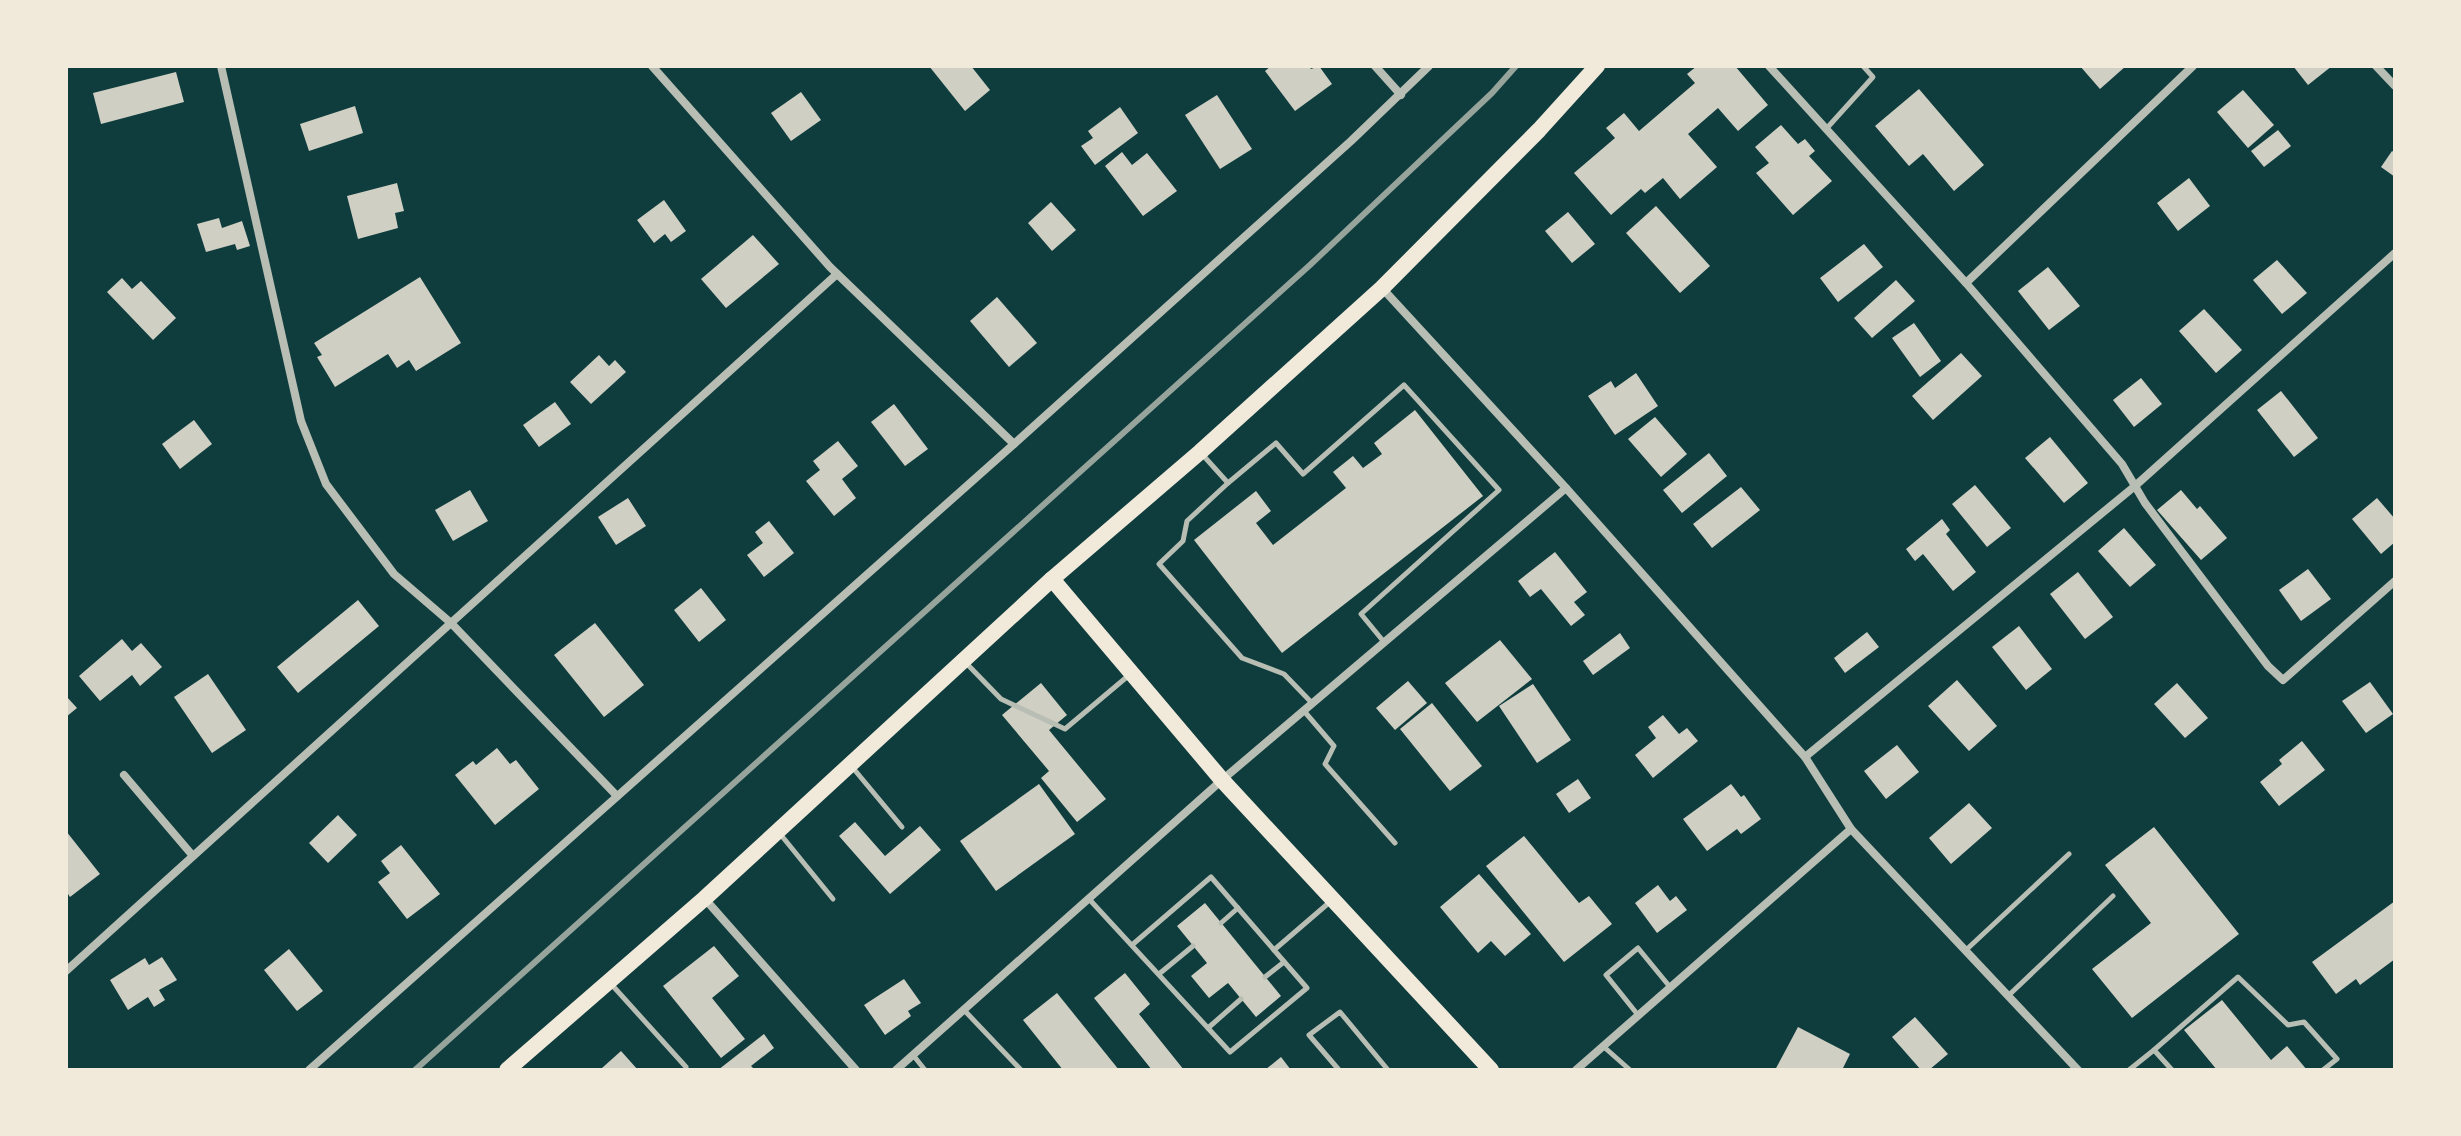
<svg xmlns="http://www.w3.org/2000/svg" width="2461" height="1136" viewBox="0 0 2461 1136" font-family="'PT Sans',sans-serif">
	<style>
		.building { fill: #cfcfc3 }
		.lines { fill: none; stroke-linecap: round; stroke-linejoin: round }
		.service { stroke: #b8beb3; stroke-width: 5 }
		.minor { stroke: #b8beb3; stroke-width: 8 }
		.primary { stroke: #f1e9da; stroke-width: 16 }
		.rail { stroke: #97a49c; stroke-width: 6 }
	</style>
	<rect width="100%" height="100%" fill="#0f3d3e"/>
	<g class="building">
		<path d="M929 66H971L990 90 965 111Z"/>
		<path d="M1271 66H1309L1311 69 1319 66 1332 84 1295 111 1265 71Z"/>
		<path d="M1697 66H1735L1768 105 1738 131 1718 108 1688 134 1717 167 1680 199 1663 178 1645 193 1641 189 1611 215 1574 173 1615 138 1606 128 1624 113 1639 131 1695 83 1687 74Z"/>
		<path d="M2080 66H2126L2100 89Z"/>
		<path d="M2293 66H2332L2308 85Z"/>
		<path d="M176 72 184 102 101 124 93 93Z"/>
		<path d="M1919 89 1984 165 1954 191 1923 154 1909 166 1875 126Z"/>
		<path d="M2243 90 2274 125 2248 148 2217 112Z"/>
		<path d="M801 92 821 120 791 141 771 113Z"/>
		<path d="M1217 95 1252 149 1220 169 1185 115Z"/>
		<path d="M355 106 363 133 309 151 300 124Z"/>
		<path d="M1120 107 1138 133 1095 165 1081 146 1093 138 1088 131Z"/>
		<path d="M1781 125 1798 144 1805 139 1815 151 1809 156 1832 181 1793 215 1756 173 1769 163 1755 147Z"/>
		<path d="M2278 130 2291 146 2264 167 2251 151Z"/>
		<path d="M2392 151 2395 153V177L2381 167Z"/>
		<path d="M1122 152 1132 165 1147 153 1177 191 1143 216 1105 166Z"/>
		<path d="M2189 178 2210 206 2178 231 2157 203Z"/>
		<path d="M397 183 404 211 395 213 398 228 358 239 347 196Z"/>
		<path d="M664 200 686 231 671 242 665 234 654 243 637 220Z"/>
		<path d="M1051 202 1076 230 1052 251 1028 223Z"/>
		<path d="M1656 206 1710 266 1680 293 1626 233Z"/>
		<path d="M1568 212 1595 244 1572 263 1545 231Z"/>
		<path d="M219 218 222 228 242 221 250 246 237 250 235 244 206 252 197 224Z"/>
		<path d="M753 235 779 264 726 308 701 279Z"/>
		<path d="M1864 244 1883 267 1838 302 1820 278Z"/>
		<path d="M2277 260 2307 293 2282 314 2253 280Z"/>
		<path d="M2048 267 2080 306 2049 330 2018 291Z"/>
		<path d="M420 277 461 343 416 371 409 360 397 368 388 354 335 387 317 357 322 355 314 343Z"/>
		<path d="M122 278 132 289 141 281 176 318 153 340 107 292Z"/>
		<path d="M1896 280 1915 301 1872 338 1854 318Z"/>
		<path d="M997 297 1037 343 1009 367 970 321Z"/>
		<path d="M2204 309 2242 350 2216 373 2179 331Z"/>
		<path d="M1914 323 1941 361 1920 377 1892 338Z"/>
		<path d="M1961 353 1982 376 1933 420 1912 396Z"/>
		<path d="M599 355 609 366 615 360 626 372 591 404 570 382Z"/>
		<path d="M1636 373 1658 406 1615 435 1588 396 1611 381 1615 388Z"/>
		<path d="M2141 378 2162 404 2134 427 2113 400Z"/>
		<path d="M2281 391 2318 438 2294 457 2257 410Z"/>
		<path d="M555 402 571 424 539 447 523 425Z"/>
		<path d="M894 404 928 449 905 466 871 422Z"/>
		<path d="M1415 410 1483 496 1282 653 1194 540 1256 491 1271 511 1256 523 1273 545 1346 488 1333 472 1353 456 1363 468 1382 454 1374 443Z"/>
		<path d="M1655 417 1687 454 1661 477 1628 439Z"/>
		<path d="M194 420 212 444 180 469 162 444Z"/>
		<path d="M2050 437 2088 483 2064 503 2025 458Z"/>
		<path d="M838 441 858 466 842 479 856 498 834 516 806 481 820 470 813 461Z"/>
		<path d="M1709 453 1727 476 1682 513 1663 490Z"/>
		<path d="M1975 485 2011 528 1987 547 1952 504Z"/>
		<path d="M1741 487 1760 510 1712 548 1693 524Z"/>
		<path d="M470 490 488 521 453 541 435 510Z"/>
		<path d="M2181 490 2197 509 2200 506 2227 538 2201 560 2157 510Z"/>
		<path d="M628 498 646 526 616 545 598 517Z"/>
		<path d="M2377 498 2395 519V542L2381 554 2352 519Z"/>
		<path d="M1942 519 1950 530 1946 534 1976 572 1953 591 1923 554 1915 561 1906 549Z"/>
		<path d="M769 521 794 553 764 577 747 555 763 543 755 532Z"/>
		<path d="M2124 528 2156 565 2130 587 2098 551Z"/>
		<path d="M1555 552 1587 592 1574 602 1585 615 1571 626 1541 589 1530 597 1518 581Z"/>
		<path d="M2308 569 2331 599 2301 621 2279 590Z"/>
		<path d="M2078 572 2113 617 2085 639 2050 594Z"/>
		<path d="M701 588 726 620 699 642 674 610Z"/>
		<path d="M358 600 379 626 298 693 277 667Z"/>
		<path d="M595 623 644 685 604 717 554 655Z"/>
		<path d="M2019 626 2052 669 2026 690 1992 647Z"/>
		<path d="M1867 632 1879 647 1845 673 1834 658Z"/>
		<path d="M1620 633 1630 648 1593 675 1583 661Z"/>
		<path d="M122 639 132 651 141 643 162 667 140 686 132 675 100 701 79 676Z"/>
		<path d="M1500 640 1532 679 1477 722 1445 683Z"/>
		<path d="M208 674 246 730 212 753 174 697Z"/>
		<path d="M1957 680 1997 726 1969 751 1928 706Z"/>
		<path d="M1408 681 1427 703 1395 730 1376 708Z"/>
		<path d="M2370 682 2393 714 2366 733 2342 701Z"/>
		<path d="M1041 683 1067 715 1049 730 1106 799 1077 822 1041 778 1049 771 1002 715Z"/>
		<path d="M2177 683 2208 718 2185 738 2154 704Z"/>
		<path d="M1533 684 1571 740 1537 763 1499 706Z"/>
		<path d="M66 696 77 708 66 717Z"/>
		<path d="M1432 703 1482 766 1450 791 1400 729Z"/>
		<path d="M1663 715 1679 734 1687 728 1698 741 1653 778 1635 755 1656 738 1648 727Z"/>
		<path d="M2302 741 2325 770 2279 806 2260 782 2282 764 2279 760Z"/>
		<path d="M1897 745 1919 772 1886 799 1864 771Z"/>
		<path d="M497 748 510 764 516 760 539 789 495 825 455 775 473 761 476 765Z"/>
		<path d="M1578 779 1591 798 1569 813 1556 794Z"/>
		<path d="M1039 784 1075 834 996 891 960 841Z"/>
		<path d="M1731 784 1741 797 1744 795 1761 819 1741 834 1737 829 1707 851 1683 819Z"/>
		<path d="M1969 803 1992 828 1951 864 1929 838Z"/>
		<path d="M338 815 357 835 328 863 309 843Z"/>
		<path d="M855 822 885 856 920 826 941 850 890 894 839 836Z"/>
		<path d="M2154 827 2239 934 2132 1018 2092 969 2151 923 2105 865Z"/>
		<path d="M66 831 100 874 70 897 66 891Z"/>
		<path d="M1524 836 1579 903 1589 896 1612 924 1564 962 1486 866Z"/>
		<path d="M401 845 440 894 407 919 378 882 390 873 381 861Z"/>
		<path d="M1479 874 1531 934 1505 956 1491 941 1478 953 1440 907Z"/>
		<path d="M1658 885 1670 901 1676 896 1687 910 1657 933 1635 903Z"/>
		<path d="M2395 901V959L2360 985 2356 979 2336 994 2312 962Z"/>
		<path d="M1205 903 1281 996 1256 1017 1228 983 1209 998 1191 976 1207 963 1177 926Z"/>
		<path d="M714 946 739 976 712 998 745 1039 721 1058 663 986Z"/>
		<path d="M289 949 323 991 297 1011 264 970Z"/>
		<path d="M162 957 177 980 159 990 165 1000 154 1007 148 997 128 1010 110 980 145 958 149 965Z"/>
		<path d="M1125 973 1150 1004 1139 1014 1184 1070H1152L1094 998Z"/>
		<path d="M904 979 921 1003 908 1011 911 1016 885 1035 864 1005Z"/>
		<path d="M1057 993 1119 1070H1063L1023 1020Z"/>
		<path d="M2222 1000 2271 1060 2287 1046 2307 1070H2217L2184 1030Z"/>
		<path d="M1915 1017 1948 1054 1929 1070H1921L1892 1037Z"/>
		<path d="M1798 1027 1850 1054 1842 1070H1775Z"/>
		<path d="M764 1034 774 1048 751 1066 755 1070H718Z"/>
		<path d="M621 1051 638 1070H604L602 1068Z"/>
		<path d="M1281 1057 1291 1070H1265Z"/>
	</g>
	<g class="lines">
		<g class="service">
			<path d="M1827 128 1873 77 1863 66"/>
			<path d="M1201 453 1228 483 1276 443 1303 474 1404 385 1499 490 1361 614 1384 642"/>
			<path d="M1228 483 1187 521 1183 541 1159 564 1242 658 1284 674 1312 703"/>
			<path d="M967 664 1001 699 1065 729 1128 676"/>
			<path d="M1304 711 1334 746 1325 764 1395 843"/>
			<path d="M853 768 902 827"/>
			<path d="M781 835 833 899"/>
			<path d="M1089 899 1230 1052 1307 988 1274 950 1331 901"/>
			<path d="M1221 923 1238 908"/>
			<path d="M1132 945 1211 877 1274 950"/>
			<path d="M1966 950 2069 854"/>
			<path d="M1159 974 1193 946"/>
			<path d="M1265 977 1284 962"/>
			<path d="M612 985 686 1067"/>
			<path d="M2009 995 2113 896"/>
			<path d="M964 1010 1021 1070"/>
			<path d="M1638 1015 1606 975 1638 948 1670 987"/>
			<path d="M1208 1028 1241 999"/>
			<path d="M1604 1047 1630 1070"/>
			<path d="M2154 1050 2238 977 2288 1025 2304 1022 2337 1059 2323 1070"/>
			<path d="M913 1055 925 1070"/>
			<path d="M1339 1070 1309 1035 1340 1012 1388 1070"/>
			<path d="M2129 1070 2154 1050 2172 1070"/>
		</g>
		<g class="minor">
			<path d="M221 66 301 421 326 484 394 574 451 623 617 796"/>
			<path d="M652 66 830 267 1014 444"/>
			<path d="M1375 66 1401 95"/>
			<path d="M1769 66 1966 283 2122 464 2145 503 2268 666 2283 680 2395 581"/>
			<path d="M2376 66 2395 86"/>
			<path d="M1966 283 2193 66"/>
			<path d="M1382 288 1566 488 1805 757 1851 829 2078 1070"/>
			<path d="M1805 757 2135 486 2395 253"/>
			<path d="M124 775 193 856"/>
			<path d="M705 899 856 1070"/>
			<path d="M66 971 837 274"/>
			<path d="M309 1070 1014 444 1351 141 1429 66"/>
			<path d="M896 1070 1222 780 1566 488"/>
			<path d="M1576 1070 1851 829"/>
		</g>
		<g class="primary">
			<path d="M1052 579 1222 780 1491 1070"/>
			<path d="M507 1070 705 898 1052 579 1200 452 1382 288 1539 130 1597 66"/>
		</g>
		<path class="rail" d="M415 1070 1310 265 1492 93 1516 66"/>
	</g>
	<rect width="2461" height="1136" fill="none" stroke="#f1e9da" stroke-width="136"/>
</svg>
